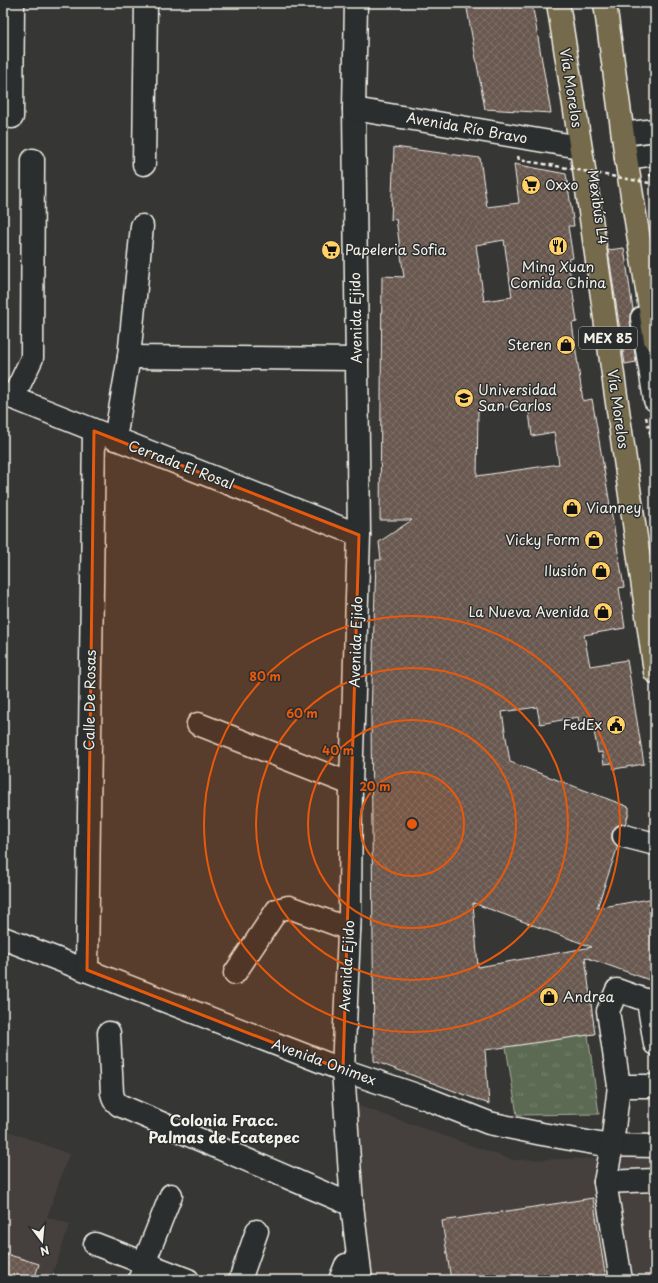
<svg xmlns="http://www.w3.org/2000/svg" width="658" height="1283" viewBox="0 0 658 1283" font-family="'Playpen Sans',sans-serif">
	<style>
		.built { fill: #45403d }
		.grass { fill: url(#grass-tufts); stroke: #a8ae9e }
		.building { fill: url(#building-cross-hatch); stroke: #f4f1e8; fill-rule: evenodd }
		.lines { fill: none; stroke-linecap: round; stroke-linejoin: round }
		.minor-casing { stroke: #f4f1e8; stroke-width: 25 }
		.major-casing { stroke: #f4f1e8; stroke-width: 25 }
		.path { stroke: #f4f1e8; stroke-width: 2.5; stroke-dasharray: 4 3; stroke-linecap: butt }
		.minor { stroke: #2a2d2e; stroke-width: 22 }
		.major { stroke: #756b4b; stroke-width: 22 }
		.path-bridge { stroke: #f4f1e8; stroke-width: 2.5; stroke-dasharray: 4 3; stroke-linecap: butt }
		.marked { fill: #e8590c; fill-opacity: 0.2; stroke: #e8590c; stroke-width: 3; stroke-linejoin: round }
		.ring { fill: none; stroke: #e8590c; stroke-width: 2 }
		.labels { text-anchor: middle; stroke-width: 3; stroke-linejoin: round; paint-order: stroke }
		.shield { fill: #2a2d2e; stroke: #b7b6b0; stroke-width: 1 }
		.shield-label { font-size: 13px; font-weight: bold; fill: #f4f1e8 }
		.street-label { font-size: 14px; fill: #f4f1e8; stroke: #2a2d2e }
		.poi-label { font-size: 14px; fill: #f4f1e8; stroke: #2a2d2e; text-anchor: start }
		.neighbourhood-label { font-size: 15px; font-weight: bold; fill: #f4f1e8; stroke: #2a2d2e }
		.centre { fill: #e8590c; stroke: #2a2d2e; stroke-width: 2 }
		.ring-label { font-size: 12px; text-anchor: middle; font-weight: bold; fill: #e8590c; stroke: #2a2d2e; stroke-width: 3; stroke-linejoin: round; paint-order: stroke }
	</style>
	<defs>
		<pattern id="grass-tufts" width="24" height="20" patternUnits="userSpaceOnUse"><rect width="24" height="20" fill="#5d6b53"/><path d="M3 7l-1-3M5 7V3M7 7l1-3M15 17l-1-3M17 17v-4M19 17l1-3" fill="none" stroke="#75816c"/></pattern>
		<pattern id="building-cross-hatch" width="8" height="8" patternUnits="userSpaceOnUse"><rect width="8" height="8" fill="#685850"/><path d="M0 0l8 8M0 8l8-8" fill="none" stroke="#7e7069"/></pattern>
	</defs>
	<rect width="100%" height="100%" fill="#363635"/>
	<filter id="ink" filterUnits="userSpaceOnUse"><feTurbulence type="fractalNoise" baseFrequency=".025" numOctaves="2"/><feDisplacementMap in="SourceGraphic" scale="8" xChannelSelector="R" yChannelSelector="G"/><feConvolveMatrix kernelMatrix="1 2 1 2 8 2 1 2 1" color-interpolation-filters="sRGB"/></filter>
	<g filter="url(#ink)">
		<g class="built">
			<path d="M351 1103 513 1160 655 1157V1280H373Z"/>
			<path d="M3 1129 69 1154 47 1217 70 1224 50 1280H3Z"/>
		</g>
		<path class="grass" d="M588 1035 599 1114 517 1115 506 1047Z"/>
		<g class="building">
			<path d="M466 3H532L551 113 485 109Z"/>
			<path d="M394 147 480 158 487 207 519 203 514 164 566 174 574 226H568L573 258 568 259 577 322 572 323 583 401 592 399 624 587 619 588 625 628 584 635 590 666 627 660 644 764 614 769 613 763 604 764 602 752 598 753 592 720 579 722 578 717 540 724 537 707 502 712 510 762 629 807V813L625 824H620L615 827 612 833V840L618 846 597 908 655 898V982L585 957 595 1034 485 1050 489 1104 374 1061 371 717 376 560H381L379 542 412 520H380L382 276 404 277 396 219 391 220ZM504 240 512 297 484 301 476 245ZM528 404 532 436 554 432 559 464 477 476 478 411ZM473 903 592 947 478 967Z"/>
			<path d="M624 248 633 310 630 314V320L636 362 625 364 608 250Z"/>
			<path d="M593 1198 606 1280H451L442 1221Z"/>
			<path d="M3 1253 39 1264 34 1280H3Z"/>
		</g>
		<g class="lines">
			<defs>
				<g id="minor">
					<path d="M356 3 354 109 359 535 351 784 350 910 343 1070 352 1205 361 1280"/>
					<path d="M354 109 580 147"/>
					<path d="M12 117 13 3"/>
					<path d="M623 134 655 130"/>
					<path d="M626 158 655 154"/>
					<path d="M144 164 146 3"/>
					<path d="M642 318 655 400"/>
					<path d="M129 357 357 359"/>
					<path d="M3 394 359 535"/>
					<path d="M13 398 32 358 33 160"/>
					<path d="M115 439 129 357 142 226"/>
					<path d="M198 724 351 784"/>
					<path d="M624 836 655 844"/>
					<path d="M3 938 343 1070 428 1099 489 1123 542 1134 605 1145 655 1146"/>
					<path d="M87 970 94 431"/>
					<path d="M235 973 277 910 289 907 349 929"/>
					<path d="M109 1033 112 1093 114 1100 119 1105 352 1205"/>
					<path d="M619 1086H655"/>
					<path d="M605 1182 655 1180"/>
					<path d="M95 1244 188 1280"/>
					<path d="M140 1280 144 1263 171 1195"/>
					<path d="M240 1280 257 1231"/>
					<path d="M340 1280 346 1265"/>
					<path d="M621 1280 605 1182 612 1145 619 1086 608 1011 617 990 648 1001 655 1044"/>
				</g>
				<g id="major">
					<path d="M558 3 583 162 655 672"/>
					<path d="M605 3 626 158 655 340"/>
				</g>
			</defs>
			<use href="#minor" class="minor-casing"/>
			<use href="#major" class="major-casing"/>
			<g class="path">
				<path d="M518 156 519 160 556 166"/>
				<path d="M649 175H651L655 192"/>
				<path d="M646 417 653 444"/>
			</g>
			<use href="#minor" class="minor"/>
			<use href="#major" class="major"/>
			<path class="path-bridge" d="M556 166 655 184"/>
		</g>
	</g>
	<path class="marked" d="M94 431 359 535 343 1070 87 970Z"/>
	<circle cx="412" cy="824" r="52" fill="#e8590c" fill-opacity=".12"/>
	<g class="ring">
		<circle cx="412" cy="824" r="52"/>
		<circle cx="412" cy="824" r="104"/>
		<circle cx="412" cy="824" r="156"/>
		<circle cx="412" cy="824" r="208"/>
	</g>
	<defs>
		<symbol id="supermarket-disc" viewBox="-11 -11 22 22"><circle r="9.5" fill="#ffd166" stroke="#2a2d2e"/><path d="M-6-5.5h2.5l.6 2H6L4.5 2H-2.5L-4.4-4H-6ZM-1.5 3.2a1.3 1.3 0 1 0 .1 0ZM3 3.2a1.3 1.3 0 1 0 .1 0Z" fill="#111"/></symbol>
		<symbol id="restaurant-disc" viewBox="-11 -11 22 22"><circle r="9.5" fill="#ffd166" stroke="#2a2d2e"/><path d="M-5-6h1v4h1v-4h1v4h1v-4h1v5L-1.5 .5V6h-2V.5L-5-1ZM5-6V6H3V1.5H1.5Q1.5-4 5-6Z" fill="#111"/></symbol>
		<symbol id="shop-disc" viewBox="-11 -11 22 22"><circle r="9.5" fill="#ffd166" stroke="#2a2d2e"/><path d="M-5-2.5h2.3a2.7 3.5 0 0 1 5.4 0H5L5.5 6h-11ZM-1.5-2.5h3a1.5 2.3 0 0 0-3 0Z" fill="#111"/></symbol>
		<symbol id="university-disc" viewBox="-11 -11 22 22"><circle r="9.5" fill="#ffd166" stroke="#2a2d2e"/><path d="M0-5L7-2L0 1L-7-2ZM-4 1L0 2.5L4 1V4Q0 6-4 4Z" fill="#111"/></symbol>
		<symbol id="civic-disc" viewBox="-11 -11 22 22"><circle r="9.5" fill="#ffd166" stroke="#2a2d2e"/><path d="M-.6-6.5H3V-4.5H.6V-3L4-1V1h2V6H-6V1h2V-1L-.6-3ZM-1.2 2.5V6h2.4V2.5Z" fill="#111"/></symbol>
	</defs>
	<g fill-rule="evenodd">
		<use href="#supermarket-disc" x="520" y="174" width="22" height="22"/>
		<use href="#restaurant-disc" x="547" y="235" width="22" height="22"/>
		<use href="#supermarket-disc" x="320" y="239" width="22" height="22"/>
		<use href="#shop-disc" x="555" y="334" width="22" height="22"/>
		<use href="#university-disc" x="453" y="387" width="22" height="22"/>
		<use href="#shop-disc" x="561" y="497" width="22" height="22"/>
		<use href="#shop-disc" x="583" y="529" width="22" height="22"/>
		<use href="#shop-disc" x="590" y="560" width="22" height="22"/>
		<use href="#shop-disc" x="592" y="601" width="22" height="22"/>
		<use href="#civic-disc" x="605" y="714" width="22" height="22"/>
		<use href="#shop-disc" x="538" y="986" width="22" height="22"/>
	</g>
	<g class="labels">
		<rect class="shield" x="579" y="327" width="58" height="22" rx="3"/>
		<g class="shield-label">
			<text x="608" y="343">MEX 85</text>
		</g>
		<g class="street-label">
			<text transform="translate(571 88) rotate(81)" y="5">Vía Morelos</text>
			<text transform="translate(467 128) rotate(10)" y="5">Avenida Río Bravo</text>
			<text transform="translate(598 207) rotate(82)" y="5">Mexibús L4</text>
			<text transform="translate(356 318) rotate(-91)" y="5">Avenida Ejido</text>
			<text transform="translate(618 409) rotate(82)" y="5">Vía Morelos</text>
			<text transform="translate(181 465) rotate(21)" y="5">Cerrada El Rosal</text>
			<text transform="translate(356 642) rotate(-88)" y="5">Avenida Ejido</text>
			<text transform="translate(90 700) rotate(-89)" y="5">Calle De Rosas</text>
			<text transform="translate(347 966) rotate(-87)" y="5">Avenida Ejido</text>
			<text transform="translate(324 1062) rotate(20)" y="5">Avenida Onimex</text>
		</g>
		<g class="poi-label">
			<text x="545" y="190">Oxxo</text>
			<text x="345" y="255">Papeleria Sofia</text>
			<text x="558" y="272" text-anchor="middle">Ming Xuan<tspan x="558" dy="16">Comida China</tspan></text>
			<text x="552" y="350" text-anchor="end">Steren</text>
			<text x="478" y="395">Universidad<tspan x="478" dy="16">San Carlos</tspan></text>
			<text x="586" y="513">Vianney</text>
			<text x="580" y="545" text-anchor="end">Vicky Form</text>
			<text x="587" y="576" text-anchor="end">Ilusión</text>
			<text x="589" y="617" text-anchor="end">La Nueva Avenida</text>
			<text x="602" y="730" text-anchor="end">FedEx</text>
			<text x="563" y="1002">Andrea</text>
		</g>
		<g class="neighbourhood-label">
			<text x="224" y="1126">Colonia Fracc.<tspan x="224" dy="17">Palmas de Ecatepec</tspan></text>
		</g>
	</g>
	<circle cx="412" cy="824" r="6" class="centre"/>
	<g class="ring-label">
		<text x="265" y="681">80 m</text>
		<text x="302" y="718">60 m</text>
		<text x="338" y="755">40 m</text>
		<text x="375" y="791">20 m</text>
	</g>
	<rect width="658" height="1283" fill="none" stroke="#2a2d2e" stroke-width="16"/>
	<rect x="8" y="8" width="642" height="1267" fill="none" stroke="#f4f1e8" stroke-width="1.5" filter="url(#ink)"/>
	<g transform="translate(42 1241) rotate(164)" stroke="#2a2d2e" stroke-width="3" paint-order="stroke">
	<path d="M0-3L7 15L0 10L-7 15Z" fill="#f4f1e8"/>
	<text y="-6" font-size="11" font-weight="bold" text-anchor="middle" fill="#f4f1e8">N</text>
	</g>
</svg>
